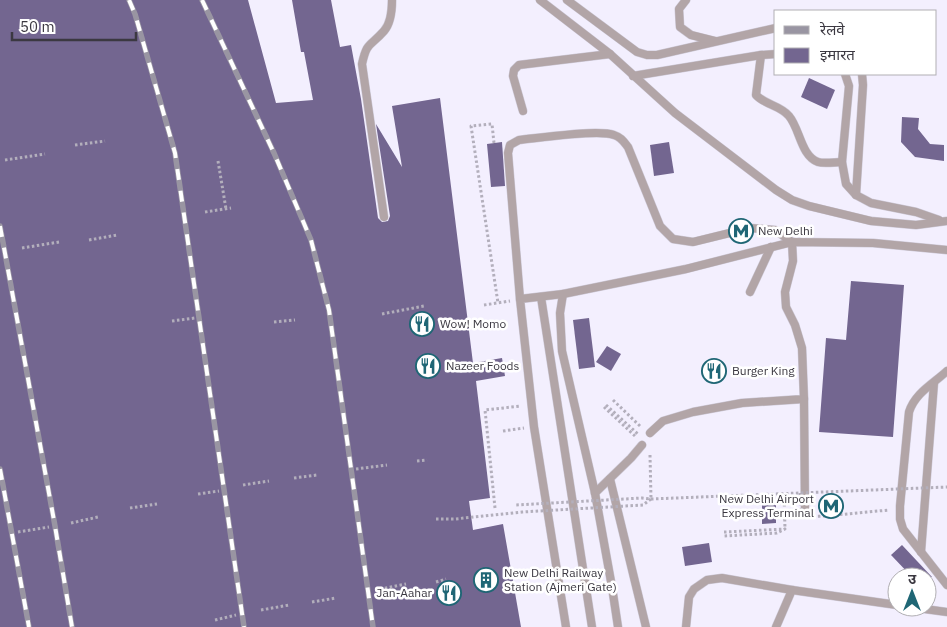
<svg xmlns="http://www.w3.org/2000/svg" width="947" height="627" viewBox="0 0 947 627" font-family="'IBM Plex Sans','Noto Sans Devanagari',sans-serif">
	<style>
		.building { fill: #736690 }
		.lines { fill: none; stroke-linecap: round; stroke-linejoin: round }
		.lane-casing { stroke: #cecad8; stroke-width: 9 }
		.path { stroke: #b3afbc; stroke-width: 3; stroke-dasharray: 2.5 2.5; stroke-linecap: butt }
		.lane { stroke: #b2a5a7; stroke-width: 8 }
		.rail-casing { stroke: #9995a2; stroke-width: 5.5 }
		.rail { stroke: #fff; stroke-width: 4; stroke-dasharray: 11; stroke-linecap: butt }
		.path-bridge { stroke: #b3afbc; stroke-width: 3; stroke-dasharray: 2.5 2.5; stroke-linecap: butt }
		.labels { text-anchor: middle; stroke-width: 5; stroke-linejoin: round; paint-order: stroke }
		.poi-label { font-size: 12px; fill: #3b3841; stroke: #fff; text-anchor: start }
	</style>
	<rect width="100%" height="100%" fill="#f3effe"/>
	<g class="building">
		<path d="M0 0H248L276 103 313 100 304 52H301L292 0H331L340 47 351 45 361 99 378 218 382 222 388 221 390 216 376 124 402 167 392 106 440 98 473 363 502 358 505 376 476 381 490 498 469 501 473 530 503 524 521 627H0Z"/>
		<path d="M809 78 835 90 827 109 801 97Z"/>
		<path d="M902 117 919 118 918 129 930 144 944 145V161L915 157 901 142Z"/>
		<path d="M502 142 505 186 491 187 487 144Z"/>
		<path d="M669 142 674 173 654 176 650 145Z"/>
		<path d="M851 281 904 285 893 437 819 432 826 338 846 340Z"/>
		<path d="M589 318 595 367 579 369 573 320Z"/>
		<path d="M607 346 621 354 611 371 596 362Z"/>
		<path d="M762 503H776V523L762 524Z"/>
		<path d="M709 543 712 562 685 566 682 547Z"/>
		<path d="M902 545 932 577H912L891 555Z"/>
	</g>
	<g class="lines">
		<defs>
			<g id="lane">
				<path d="M540 0 610 54 675 113 776 190 792 200 809 206 871 221 916 225 947 221"/>
				<path d="M567 0 637 52 647 55H657L776 28"/>
				<path d="M686 0 679 9 680 27 691 35 715 41"/>
				<path d="M761 55 756 95C765 105 780 105 789 116 800 129 801 156 818 162 824 164 835 162 842 162"/>
				<path d="M845 74 849 86 842 162 846 184 856 195 871 203 916 212 939 220"/>
				<path d="M633 76 761 55 776 54"/>
				<path d="M523 111 513 76 514 70 519 65 610 54"/>
				<path d="M856 195 863 85 862 74"/>
				<path d="M384 217 362 64C367 41 370 47 384 31 391 23 392 10 392 0"/>
				<path d="M750 292 771 247"/>
				<path d="M563 294 560 313 562 351 595 493 612 587 618 627"/>
				<path d="M541 297 592 627"/>
				<path d="M520 299 508 153 510 145 519 140C539 138 598 129 614 135 621 137 624 142 628 147L660 226 673 239 693 242 750 228 775 230 792 242 793 261 785 292 786 307 795 325 802 348 804 399 742 403 693 412 663 421 650 433"/>
				<path d="M947 371C933 384 915 393 909 412L900 506V519L903 529 947 585"/>
				<path d="M804 399 805 510"/>
				<path d="M610 479 646 627"/>
				<path d="M595 493 631 458 642 445"/>
				<path d="M921 552 934 383"/>
				<path d="M910 607 947 612"/>
				<path d="M566 627 534 427 520 299 563 294 686 269 792 242 873 243 947 250"/>
				<path d="M686 627 689 597 694 589 707 580 722 578 792 590"/>
				<path d="M776 627 792 590 897 605"/>
			</g>
		</defs>
		<use href="#lane" class="lane-casing"/>
		<g class="path">
			<path d="M494 143 492 124 471 126 498 303"/>
			<path d="M75 145 105 141"/>
			<path d="M5 160 45 154"/>
			<path d="M218 161 226 209"/>
			<path d="M205 212 231 208"/>
			<path d="M89 240 117 235"/>
			<path d="M22 248 59 242"/>
			<path d="M484 305 510 301"/>
			<path d="M382 314 424 306"/>
			<path d="M172 321 195 318"/>
			<path d="M274 322 295 320"/>
			<path d="M613 400 641 427"/>
			<path d="M606 405 639 435"/>
			<path d="M604 407 635 436"/>
			<path d="M503 431 524 428"/>
			<path d="M650 455 651 499"/>
			<path d="M417 461 427 460"/>
			<path d="M356 469 387 465"/>
			<path d="M294 478 317 475"/>
			<path d="M243 485 269 481"/>
			<path d="M198 494 219 491"/>
			<path d="M784 494 785 529"/>
			<path d="M130 508 157 504"/>
			<path d="M495 508 485 410 521 406"/>
			<path d="M825 516 889 510"/>
			<path d="M71 523 98 517"/>
			<path d="M18 532 49 527"/>
			<path d="M724 532 785 529 777 533 724 536"/>
			<path d="M436 582 446 579"/>
			<path d="M375 590 406 584"/>
			<path d="M312 602 336 598"/>
			<path d="M261 610 289 605"/>
			<path d="M215 620 236 615"/>
		</g>
		<use href="#lane" class="lane"/>
		<defs>
			<g id="rail">
				<path d="M129 0 135 14 175 153 244 627"/>
				<path d="M202 0 274 153 311 240 329 310 373 627"/>
				<path d="M0 226 55 526 72 627"/>
				<path d="M0 469 29 627"/>
			</g>
		</defs>
		<use href="#rail" class="rail-casing"/>
		<use href="#rail" class="rail"/>
		<g class="path-bridge">
			<path d="M800 493 802 517 825 516"/>
			<path d="M651 499 947 487"/>
			<path d="M436 519H455L522 512 643 505 651 499 642 498 516 505"/>
		</g>
	</g>
	<defs>
		<symbol id="metro-ring" viewBox="-11 -11 22 22"><circle r="9.5" fill="#fff" stroke="#1f6675" stroke-width="1.5"/><path d="M-5.5 5V-5H-3L0 0L3-5H5.5V5H3V-.5L0 4L-3-.5V5Z" fill="#1f6675"/></symbol>
		<symbol id="restaurant-ring" viewBox="-11 -11 22 22"><circle r="9.5" fill="#fff" stroke="#1f6675" stroke-width="1.5"/><path d="M-5-6h1v4h1v-4h1v4h1v-4h1v5L-1.5 .5V6h-2V.5L-5-1ZM5-6V6H3V1.5H1.5Q1.5-4 5-6Z" fill="#1f6675"/></symbol>
		<symbol id="building-ring" viewBox="-11 -11 22 22"><circle r="9.5" fill="#fff" stroke="#1f6675" stroke-width="1.5"/><path d="M-4-6H4V6H1V3H-1V6H-4ZM-2.5-4.3h1.7v1.8h-1.7ZM.8-4.3h1.7v1.8H.8ZM-2.5-1h1.7V.8h-1.7ZM.8-1h1.7V.8H.8Z" fill="#1f6675"/></symbol>
	</defs>
	<g fill-rule="evenodd">
		<use href="#metro-ring" x="727" y="217" width="28" height="28"/>
		<use href="#restaurant-ring" x="408" y="310" width="28" height="28"/>
		<use href="#restaurant-ring" x="414" y="352" width="28" height="28"/>
		<use href="#restaurant-ring" x="700" y="357" width="28" height="28"/>
		<use href="#metro-ring" x="817" y="492" width="28" height="28"/>
		<use href="#building-ring" x="472" y="566" width="28" height="28"/>
		<use href="#restaurant-ring" x="435" y="579" width="28" height="28"/>
	</g>
	<g class="labels">
		<g class="poi-label">
			<text x="758" y="235">New Delhi</text>
			<text x="440" y="328">Wow! Momo</text>
			<text x="446" y="370">Nazeer Foods</text>
			<text x="732" y="375">Burger King</text>
			<text x="814" y="503" text-anchor="end">New Delhi Airport<tspan x="814" dy="14">Express Terminal</tspan></text>
			<text x="504" y="577">New Delhi Railway<tspan x="504" dy="14">Station (Ajmeri Gate)</tspan></text>
			<text x="432" y="597" text-anchor="end">Jan-Aahar</text>
		</g>
	</g>
	<rect x="774" y="10" width="162" height="65" fill="#ffffff" stroke="#b1afb3"/>
	<rect x="784" y="26" width="25" height="8" fill="#9995a2" stroke="#b1afb3"/>
	<text x="820" y="35" font-size="15" fill="#3b3841">रेलवे</text>
	<rect x="784" y="48" width="25" height="15" fill="#736690" stroke="#b1afb3"/>
	<text x="820" y="60" font-size="15" fill="#3b3841">इमारत</text>
	<g transform="translate(912 592)"><circle r="24" fill="#ffffff" stroke="#b1afb3"/>
	<path d="M0-4L9 19L0 12L-9 19Z" fill="#1f6675"/>
	<text y="-8" font-size="14" font-weight="bold" text-anchor="middle" fill="#3b3841">उ</text>
	</g>
	<path d="M12 32v8h124v-8" fill="none" stroke="#3b3841" stroke-width="2.5"/>
	<text x="20" y="32" font-size="15" fill="#3b3841" stroke="#ffffff" stroke-width="4" paint-order="stroke">50 m</text>
</svg>
